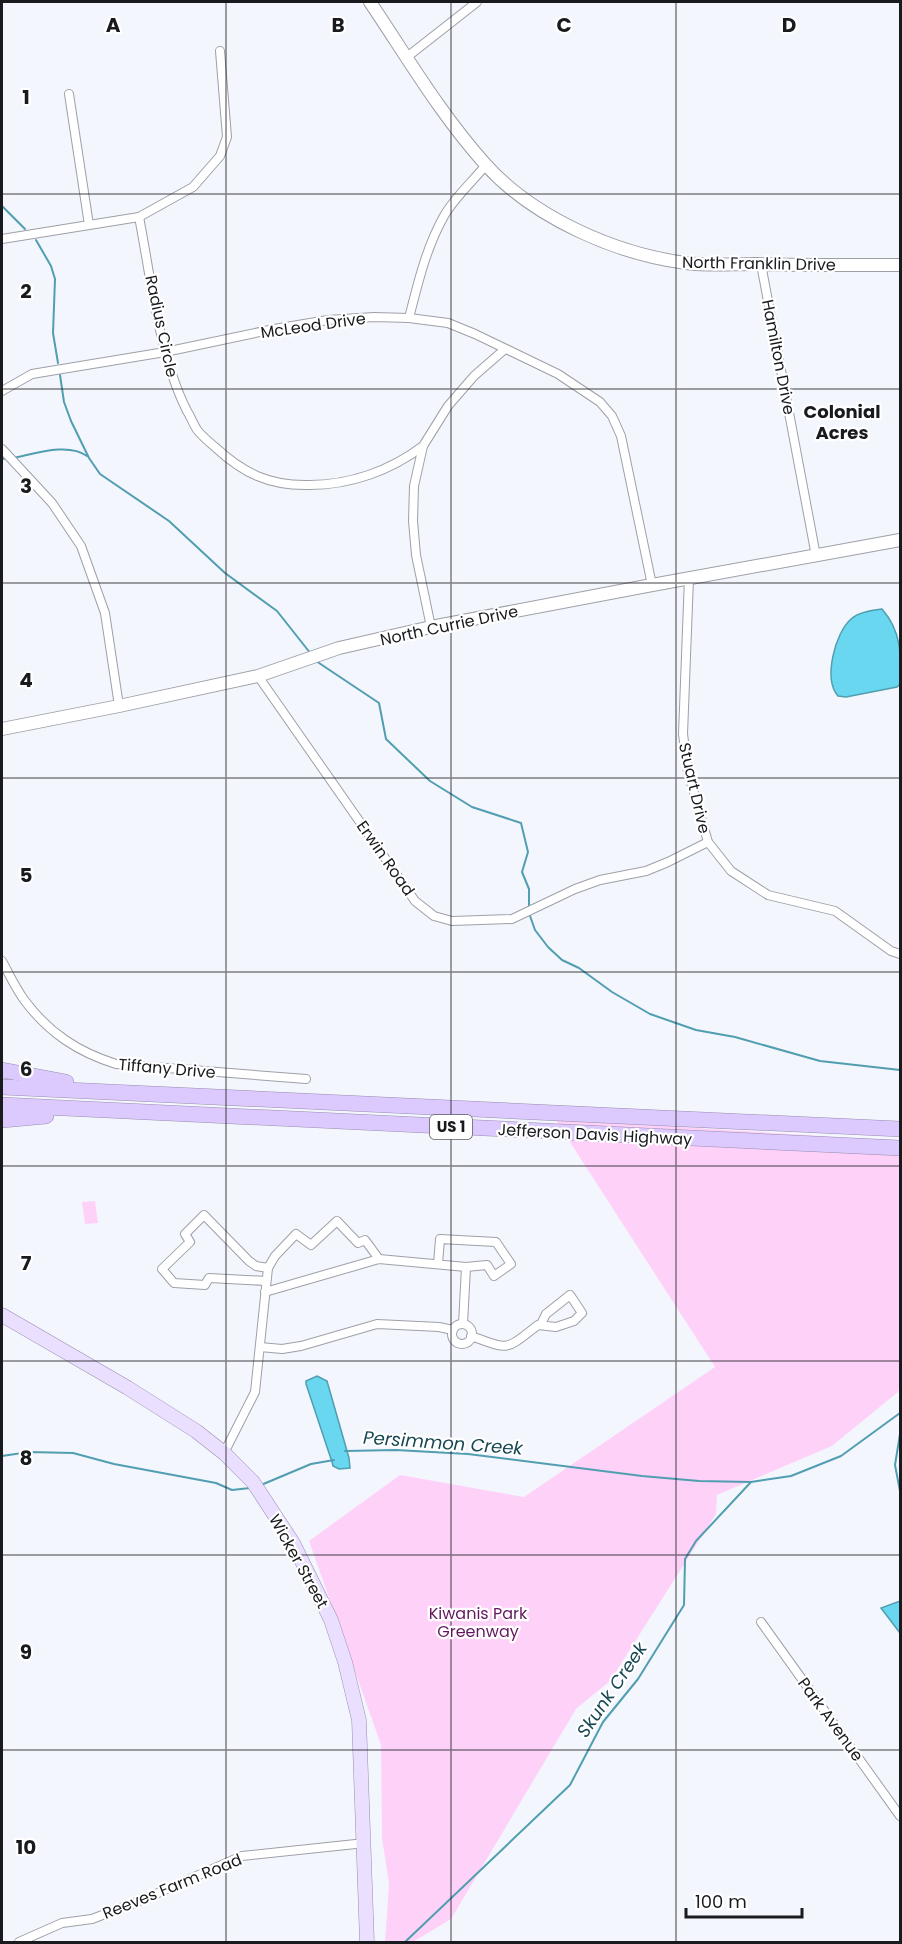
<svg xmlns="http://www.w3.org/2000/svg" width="902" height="1944" viewBox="0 0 902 1944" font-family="Poppins,sans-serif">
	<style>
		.green { fill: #fed2f8 }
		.water { fill: #68d7ef; stroke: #509eb0; stroke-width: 1.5 }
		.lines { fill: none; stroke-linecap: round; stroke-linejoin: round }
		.stream { stroke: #509eb0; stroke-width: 2 }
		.street-casing { stroke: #9ea0a8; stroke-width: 10 }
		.secondary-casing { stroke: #9ea0a8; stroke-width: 14 }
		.primary-casing { stroke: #988caf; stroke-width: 15 }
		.highway-casing { stroke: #988caf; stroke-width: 16 }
		.street { stroke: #fff; stroke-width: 8 }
		.secondary { stroke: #fff; stroke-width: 12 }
		.primary { stroke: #eadffe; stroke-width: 14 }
		.highway { stroke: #dccafe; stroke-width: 15 }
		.grid { fill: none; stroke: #191a1d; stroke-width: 1.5; stroke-opacity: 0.55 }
		.labels { text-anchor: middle; stroke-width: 4.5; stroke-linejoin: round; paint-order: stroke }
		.shield { fill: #fff; stroke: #5e5f61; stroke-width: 1.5 }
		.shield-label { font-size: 15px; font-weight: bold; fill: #191a1d }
		.street-label { font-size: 16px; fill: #191a1d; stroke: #fff }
		.park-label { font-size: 16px; fill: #62175e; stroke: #fff }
		.neighbourhood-label { font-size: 18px; font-weight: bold; fill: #191a1d; stroke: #fff }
		.water-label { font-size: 18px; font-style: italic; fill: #164752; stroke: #fff }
		.grid-label { font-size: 20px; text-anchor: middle; font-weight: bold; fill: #191a1d; stroke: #fff; stroke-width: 4.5; stroke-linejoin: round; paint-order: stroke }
	</style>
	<rect width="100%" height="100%" fill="#f4f6fe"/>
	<g class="green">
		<path d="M555 1119 900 1141V1386L898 1392 832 1446 717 1495 716 1514 610 1681 576 1709 451 1919 413 1942H385L389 1884 382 1838 381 1745 309 1541 400 1475 524 1497 715 1367Z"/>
		<path d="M95 1201 98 1223 85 1224 82 1202Z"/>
	</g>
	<g class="water">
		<path d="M882 609C902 632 901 655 900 684L897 687 846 697 838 696C823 679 835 633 851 619 859 612 872 610 882 609Z"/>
		<path d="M317 1376 327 1381 349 1458 350 1468 339 1469 333 1466 332 1462 306 1384V1381Z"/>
		<path d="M900 1601V1633L881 1608Z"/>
	</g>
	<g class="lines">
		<g class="stream">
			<path d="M2 206 25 229"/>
			<path d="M36 240 51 266 55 279 53 333 58 363"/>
			<path d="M60 375 64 402 71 421 89 458 100 474 169 521 225 573 277 611 311 654"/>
			<path d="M13 458C34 454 68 442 87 456"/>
			<path d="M2 459 8 458"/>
			<path d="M316 661 379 703 386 739 430 781 472 807 521 823 528 852 522 872 529 889V907"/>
			<path d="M529 913 535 930 548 947 562 960 579 968 612 992 650 1014 696 1030 735 1037 820 1061 900 1070"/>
			<path d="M900 1434 895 1465 900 1491"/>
			<path d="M345 1451 396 1450 468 1454 642 1476 699 1481 751 1482 791 1476 841 1456 900 1413"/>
			<path d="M2 1456 29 1452 73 1453 114 1464 216 1483 232 1490 250 1488"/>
			<path d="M261 1485 311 1464 334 1460"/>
			<path d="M405 1942 570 1785 603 1722 638 1679 684 1605 685 1559 696 1541 751 1482"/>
		</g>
		<defs>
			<g id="street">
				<path d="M407 57 477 2"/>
				<path d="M69 94 89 225"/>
				<path d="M139 217C151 278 159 356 187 411 191 417 194 426 198 431 203 437 209 442 215 447 243 473 269 486 309 485 350 485 390 471 423 446"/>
				<path d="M2 239 139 217 193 187 220 156 227 137 220 51"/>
				<path d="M761 264 816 556"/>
				<path d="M409 318C418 283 426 248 444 216 454 198 472 182 486 165"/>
				<path d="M2 391 32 374 165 352 274 329 328 320 374 317 409 318 448 323 475 334 558 374 600 402 612 416 621 436 652 585"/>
				<path d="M2 449 52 503 81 546 105 613 119 706"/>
				<path d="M689 578 683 734 688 772 708 842 731 871 768 895 835 911 891 951 900 954"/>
				<path d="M431 627 416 555 413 521 414 486 423 446 448 406 474 376 505 349"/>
				<path d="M258 676 415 901 434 916 452 921 512 919 575 889 600 880 646 871 668 862 708 842"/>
				<path d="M2 961C9 974 16 989 25 1001 49 1033 78 1052 116 1064L306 1079"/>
				<path d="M266 1281 209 1278 205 1285 174 1283 162 1269 190 1242 185 1234 204 1215 249 1261 256 1266 268 1268"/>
				<path d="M265 1292 379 1259 466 1267 487 1265 494 1276 511 1264 496 1242 440 1239 438 1264"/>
				<path d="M463 1324 466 1267"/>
				<circle cx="462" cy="1334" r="10"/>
				<path d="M471 1336C511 1350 504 1351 538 1325L556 1327 574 1321 582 1313 570 1295 546 1314 541 1324"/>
				<path d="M260 1347 282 1349 301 1346 377 1324 439 1327 453 1330"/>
				<path d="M224 1453 255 1392 268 1268 275 1256 296 1234 311 1245 337 1221 358 1243 365 1240 379 1259"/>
				<path d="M761 1622 900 1816"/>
				<path d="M19 1942 62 1923 92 1919 142 1900 242 1856 365 1843"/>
			</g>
			<g id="secondary">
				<path d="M370 2C407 57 441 115 486 165 534 218 616 254 686 263 709 266 732 264 755 264 803 265 852 265 900 265"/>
				<path d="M2 729 119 706 258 676 339 648 431 627 652 585 900 540"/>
			</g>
			<path id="primary" d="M2 1315 128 1388 196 1431 224 1453 253 1482 293 1543 331 1620 345 1662 359 1720 367 1942"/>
			<g id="highway">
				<path d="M2 1070 66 1082"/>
				<path d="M2 1087 900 1129"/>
				<path d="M2 1105 900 1148"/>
				<path d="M2 1120 46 1116"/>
			</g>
		</defs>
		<use href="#street" class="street-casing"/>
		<use href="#secondary" class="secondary-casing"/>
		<use href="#primary" class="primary-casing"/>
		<use href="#highway" class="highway-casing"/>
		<use href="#street" class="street"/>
		<use href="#secondary" class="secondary"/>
		<use href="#primary" class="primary"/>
		<use href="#highway" class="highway"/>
	</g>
	<path class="grid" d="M226 2V1942M451 2V1942M676 2V1942M2 194H900M2 389H900M2 583H900M2 778H900M2 972H900M2 1166H900M2 1361H900M2 1555H900M2 1750H900"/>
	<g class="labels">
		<rect class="shield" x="430" y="1115" width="42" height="24" rx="4.5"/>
		<g class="shield-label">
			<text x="451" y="1132">US 1</text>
		</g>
		<g class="street-label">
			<text transform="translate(759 263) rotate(1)" y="6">North Franklin Drive</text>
			<text transform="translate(313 325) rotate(-8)" y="6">McLeod Drive</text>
			<text transform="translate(162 326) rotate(78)" y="6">Radius Circle</text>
			<text transform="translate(779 357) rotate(79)" y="6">Hamilton Drive</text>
			<text transform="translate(449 625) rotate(-12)" y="6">North Currie Drive</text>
			<text transform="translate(695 788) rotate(77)" y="6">Stuart Drive</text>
			<text transform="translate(386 858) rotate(55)" y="6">Erwin Road</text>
			<text transform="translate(167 1068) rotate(5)" y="6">Tiffany Drive</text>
			<text transform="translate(595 1134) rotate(3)" y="6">Jefferson Davis Highway</text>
			<text transform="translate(299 1561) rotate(61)" y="6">Wicker Street</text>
			<text transform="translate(831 1719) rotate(54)" y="6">Park Avenue</text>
			<text transform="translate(172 1886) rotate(-22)" y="6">Reeves Farm Road</text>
		</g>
		<g class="park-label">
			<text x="478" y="1619">Kiwanis Park<tspan x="478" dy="18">Greenway</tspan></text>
		</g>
		<g class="neighbourhood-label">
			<text x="842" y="418">Colonial<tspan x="842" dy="21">Acres</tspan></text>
		</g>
		<g class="water-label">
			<text transform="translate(443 1443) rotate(4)" y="6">Persimmon Creek</text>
			<text transform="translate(612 1690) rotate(-56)" y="6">Skunk Creek</text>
		</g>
	</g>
	<g class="grid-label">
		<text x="113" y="32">A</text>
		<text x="338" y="32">B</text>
		<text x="564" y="32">C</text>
		<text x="789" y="32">D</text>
		<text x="26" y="104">1</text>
		<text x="26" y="298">2</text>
		<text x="26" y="493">3</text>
		<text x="26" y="687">4</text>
		<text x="26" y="882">5</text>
		<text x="26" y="1076">6</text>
		<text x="26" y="1270">7</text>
		<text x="26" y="1465">8</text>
		<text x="26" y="1659">9</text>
		<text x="26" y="1854">10</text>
	</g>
	<rect width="902" height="1944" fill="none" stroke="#191a1d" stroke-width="6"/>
	<path d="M686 1908v9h116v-9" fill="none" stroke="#191a1d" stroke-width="3"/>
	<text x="695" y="1908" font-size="18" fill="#191a1d" stroke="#ffffff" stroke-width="4.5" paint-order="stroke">100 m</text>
</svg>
